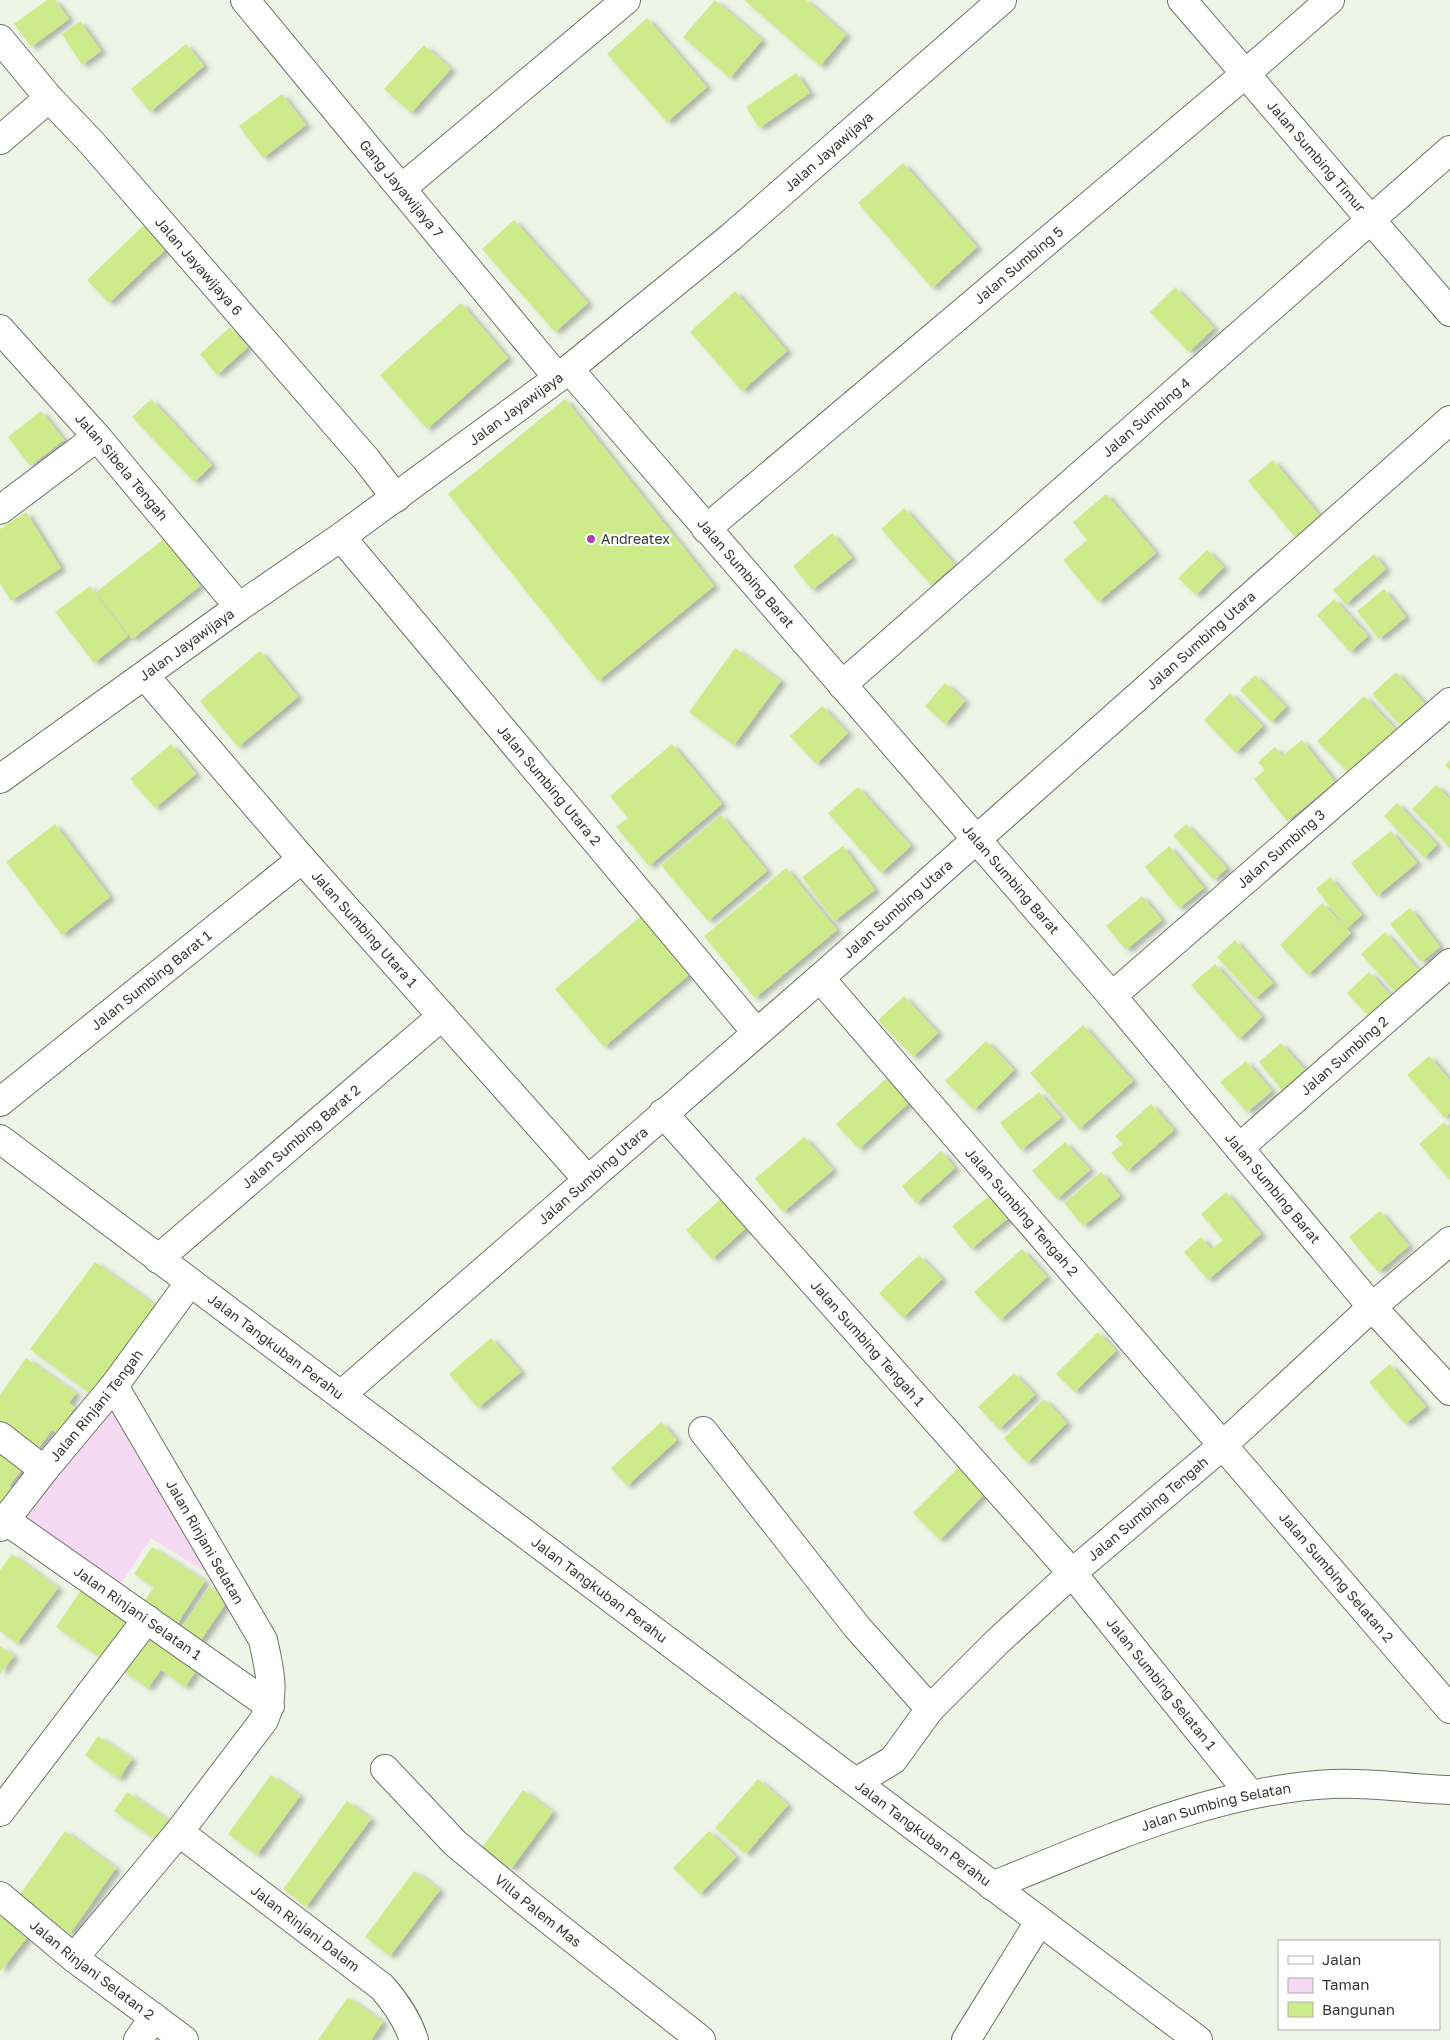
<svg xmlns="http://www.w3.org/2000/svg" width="1450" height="2040" viewBox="0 0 1450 2040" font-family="'Golos Text',sans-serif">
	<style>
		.green { fill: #f6d9f2 }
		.building { fill: #cdeb8b; filter: url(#shadow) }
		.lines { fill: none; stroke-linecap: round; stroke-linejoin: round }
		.minor-casing { stroke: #6e7366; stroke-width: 30 }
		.secondary-casing { stroke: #6e7366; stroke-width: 30 }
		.minor { stroke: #fff; stroke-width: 28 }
		.secondary { stroke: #fff; stroke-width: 28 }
		.poi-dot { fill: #ad44a5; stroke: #fff; stroke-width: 2 }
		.labels { text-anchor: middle; stroke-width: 4; stroke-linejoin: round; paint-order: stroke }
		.street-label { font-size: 14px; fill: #363832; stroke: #fff }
		.poi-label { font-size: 14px; fill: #363832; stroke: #fff; text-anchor: start }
	</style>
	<defs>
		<filter id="shadow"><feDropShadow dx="5.5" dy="3" stdDeviation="2.5" flood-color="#0004"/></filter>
	</defs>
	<rect width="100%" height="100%" fill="#eff5e6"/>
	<path class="green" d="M114 1404 212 1576 151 1538 120 1585 22 1518Z"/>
	<g class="building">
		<path d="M47 0H55L69 19 31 47 14 24Z"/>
		<path d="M715 0 762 40 730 78 683 37Z"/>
		<path d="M744 0H806L846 35 820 66Z"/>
		<path d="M647 18 707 87 667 122 607 54Z"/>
		<path d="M80 21 101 51 82 65 62 34Z"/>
		<path d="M186 44 204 66 150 112 131 89Z"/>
		<path d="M424 45 451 69 411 113 384 89Z"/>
		<path d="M796 73 810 93 759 128 746 107Z"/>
		<path d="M282 94 306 125 263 158 239 126Z"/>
		<path d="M903 163 977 247 932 288 858 203Z"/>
		<path d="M149 220 171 244 109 303 87 280Z"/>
		<path d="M514 220 588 303 555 332 482 249Z"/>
		<path d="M1175 287 1214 328 1189 352 1150 312Z"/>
		<path d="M735 291 787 351 742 391 690 332Z"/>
		<path d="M461 303 508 358 427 429 380 375Z"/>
		<path d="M230 327 248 347 217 375 200 354Z"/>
		<path d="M151 399 212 465 194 482 132 417Z"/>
		<path d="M565 399 714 586 598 681 448 494Z"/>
		<path d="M41 411 64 440 30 466 8 437Z"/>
		<path d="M1273 460 1325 522 1300 543 1248 481Z"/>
		<path d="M1106 494 1156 553 1098 602 1063 560 1087 540 1073 522Z"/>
		<path d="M904 508 955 565 931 585 881 529Z"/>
		<path d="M26 512 61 568 11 601 0 583V529Z"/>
		<path d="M832 533 852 558 812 590 793 566Z"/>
		<path d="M164 539 200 586 132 639 96 592Z"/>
		<path d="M1207 550 1224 567 1196 595 1178 578Z"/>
		<path d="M1374 554 1386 569 1346 604 1333 590Z"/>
		<path d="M90 586 128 636 94 663 55 612Z"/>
		<path d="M1384 589 1406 617 1379 639 1357 611Z"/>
		<path d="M1334 599 1368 636 1350 652 1317 615Z"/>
		<path d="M735 648 781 681 734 745 689 712Z"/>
		<path d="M260 651 298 697 238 747 200 701Z"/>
		<path d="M1396 672 1425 704 1400 725 1372 694Z"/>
		<path d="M1255 675 1286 707 1271 722 1240 690Z"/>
		<path d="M945 683 965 701 945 724 925 706Z"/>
		<path d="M1230 693 1263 726 1236 753 1204 720Z"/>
		<path d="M1364 696 1399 733 1353 777 1317 741Z"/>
		<path d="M822 706 848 733 816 764 790 736Z"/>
		<path d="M1302 740 1335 782 1287 821 1254 779 1265 770 1258 762 1275 747 1282 756Z"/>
		<path d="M171 744 196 774 155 808 130 779Z"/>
		<path d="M672 744 722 804 649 866 616 827 628 818 610 796Z"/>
		<path d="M1450 760V770L1445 765Z"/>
		<path d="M1436 785 1450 799V848L1412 809Z"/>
		<path d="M858 787 911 846 881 873 828 813Z"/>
		<path d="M1397 803 1437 845 1424 858 1384 816Z"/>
		<path d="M721 815 767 871 708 921 661 865Z"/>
		<path d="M55 824 110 897 62 935 6 862Z"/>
		<path d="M1186 824 1227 868 1214 880 1173 836Z"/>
		<path d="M1391 831 1417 863 1377 896 1351 863Z"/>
		<path d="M843 846 875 890 834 921 802 877Z"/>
		<path d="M1169 846 1204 888 1179 908 1145 867Z"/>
		<path d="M786 868 837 930 755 998 704 936Z"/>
		<path d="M1330 877 1362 915 1347 928 1316 889Z"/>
		<path d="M1142 896 1162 920 1126 950 1106 926Z"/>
		<path d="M1322 903 1351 933 1308 975 1280 945Z"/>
		<path d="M1410 908 1440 947 1421 962 1390 924Z"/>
		<path d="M641 916 690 974 604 1047 555 989Z"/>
		<path d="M1385 932 1421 973 1397 994 1361 954Z"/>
		<path d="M1235 940 1273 983 1255 999 1217 957Z"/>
		<path d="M1215 964 1262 1017 1239 1039 1191 985Z"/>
		<path d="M1369 972 1394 999 1372 1020 1347 993Z"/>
		<path d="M904 996 938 1033 913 1057 878 1020Z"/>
		<path d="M1083 1025 1133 1081 1079 1129 1030 1073Z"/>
		<path d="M986 1041 1014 1070 974 1110 945 1081Z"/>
		<path d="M1281 1043 1308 1074 1285 1094 1259 1062Z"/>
		<path d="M1429 1056 1450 1080V1113L1445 1118 1407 1075Z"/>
		<path d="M1246 1061 1272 1091 1247 1112 1220 1082Z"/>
		<path d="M891 1074 913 1099 859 1149 836 1124Z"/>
		<path d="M1039 1092 1061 1118 1021 1150 1000 1123Z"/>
		<path d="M1151 1104 1174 1130 1127 1171 1111 1153 1122 1144 1115 1136Z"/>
		<path d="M1444 1122 1450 1129V1180L1419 1144Z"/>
		<path d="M804 1137 833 1170 783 1212 755 1179Z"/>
		<path d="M1065 1142 1090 1170 1057 1199 1032 1171Z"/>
		<path d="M941 1151 955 1168 916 1203 902 1186Z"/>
		<path d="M1101 1172 1120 1196 1083 1226 1064 1203Z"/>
		<path d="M994 1192 1012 1215 971 1249 952 1226Z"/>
		<path d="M1226 1192 1261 1234 1208 1280 1184 1252 1201 1237 1211 1249 1223 1240 1201 1214Z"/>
		<path d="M724 1196 749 1225 712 1259 686 1230Z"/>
		<path d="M1380 1211 1409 1246 1378 1272 1349 1237Z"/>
		<path d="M1022 1249 1047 1277 1000 1320 974 1292Z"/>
		<path d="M919 1255 942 1279 903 1318 879 1293Z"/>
		<path d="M95 1262 159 1308 95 1397 30 1349Z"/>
		<path d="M1098 1332 1116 1351 1075 1392 1056 1374Z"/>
		<path d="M491 1338 521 1372 478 1408 449 1374Z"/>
		<path d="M26 1358 76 1393 69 1403 75 1407 57 1433 52 1430 37 1450 0 1425V1395Z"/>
		<path d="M1390 1364 1426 1407 1405 1424 1369 1382Z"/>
		<path d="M1014 1373 1035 1395 999 1429 978 1407Z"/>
		<path d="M1044 1399 1067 1423 1027 1463 1004 1438Z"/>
		<path d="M661 1422 677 1440 627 1486 611 1468Z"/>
		<path d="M0 1444 27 1463 9 1486 19 1493 8 1509 0 1503Z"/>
		<path d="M962 1464 988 1490 940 1540 913 1513Z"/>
		<path d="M152 1547 205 1581 176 1626 142 1604 154 1587 134 1574Z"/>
		<path d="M12 1554 58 1588 17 1643 0 1631V1570Z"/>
		<path d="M209 1587 228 1600 199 1643 180 1630Z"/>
		<path d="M81 1590 132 1625 107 1662 56 1627Z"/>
		<path d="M147 1631 162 1647 196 1671 185 1687 161 1670 148 1688 120 1669Z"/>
		<path d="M0 1646 14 1656 0 1674Z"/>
		<path d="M98 1736 132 1759 119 1779 85 1755Z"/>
		<path d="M271 1775 300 1796 257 1855 228 1834Z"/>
		<path d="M758 1779 788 1805 746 1854 715 1828Z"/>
		<path d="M523 1790 553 1812 511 1869 482 1848Z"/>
		<path d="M127 1792 168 1820 155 1839 114 1811Z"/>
		<path d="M347 1801 371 1819 306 1907 283 1889Z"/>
		<path d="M65 1831 116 1868 70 1934 18 1897Z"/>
		<path d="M709 1831 736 1857 700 1894 673 1868Z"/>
		<path d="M414 1871 440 1890 390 1956 365 1937Z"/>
		<path d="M2 1915 29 1935 0 1972V1918Z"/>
		<path d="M348 1997 383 2022 371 2040H318Z"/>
	</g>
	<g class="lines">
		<defs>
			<g id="minor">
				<path id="s1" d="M245 0 558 378"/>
				<path id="s2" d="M1182 0 1450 312"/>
				<path id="s3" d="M0 39 49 98 91 142 366 459 396 498"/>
				<path d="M0 140 49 98"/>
				<path d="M402 188 626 0"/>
				<path id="s4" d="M0 329 97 437 239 607"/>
				<path id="s5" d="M569 369 1112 996 1372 1307 1450 1391"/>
				<path d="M0 510 97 437"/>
				<path id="s6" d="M706 529 1244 75 1330 0"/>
				<path id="s7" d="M341 537 756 1032"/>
				<path id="s8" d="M145 676 302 859 587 1179"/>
				<path id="s9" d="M842 685 1450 150"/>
				<path id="s10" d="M820 978 1450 1709"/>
				<path id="s11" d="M1112 996 1450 702"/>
				<path id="s12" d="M0 1102 302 859"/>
				<path id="s13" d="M663 1113 1072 1573 1250 1794"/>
				<path id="s14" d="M1239 1148 1450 963"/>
				<path id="s15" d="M158 1259 442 1016"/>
				<path id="s16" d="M341 1395 820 978 1450 420"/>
				<path d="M703 1431 857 1627 930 1709"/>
				<path d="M0 1436 44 1470"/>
				<path id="s17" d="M5 1520 270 1706"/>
				<path id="s18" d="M0 1527 44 1470 114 1386 190 1282"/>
				<path id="s19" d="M385 1769 455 1843 525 1901 701 2040"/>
				<path id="s20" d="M856 1782 893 1760 930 1709 997 1642 1072 1573 1222 1446 1372 1307 1450 1241"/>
				<path d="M0 1812 147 1619"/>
				<path id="s21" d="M179 1832 382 1987C397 2004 407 2019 414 2040"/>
				<path id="s22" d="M992 1886C1102 1842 1213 1790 1332 1784 1371 1782 1411 1789 1450 1790"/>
				<path id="s23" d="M0 1896 74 1958 184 2040"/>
				<path d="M74 1958 179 1832 264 1720C276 1693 269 1667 263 1640L114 1386"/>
				<path d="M138 2040 154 2017"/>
				<path d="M966 2040 1039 1922"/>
			</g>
			<g id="secondary">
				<path id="s24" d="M0 779 239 607 341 537 558 378 731 237 1002 0"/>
				<path id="s25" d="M0 1139 1198 2040"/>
			</g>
		</defs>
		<use href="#minor" class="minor-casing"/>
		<use href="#secondary" class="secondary-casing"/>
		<use href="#minor" class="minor"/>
		<use href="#secondary" class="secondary"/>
	</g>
	<circle class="poi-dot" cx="591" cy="539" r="5"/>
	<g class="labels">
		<g class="street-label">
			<text dy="5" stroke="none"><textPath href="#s24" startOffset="1040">Jalan Jayawijaya</textPath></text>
			<text dy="5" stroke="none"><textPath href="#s2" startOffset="206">Jalan Sumbing Timur</textPath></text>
			<text dy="5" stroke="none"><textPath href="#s1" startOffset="245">Gang Jayawijaya 7</textPath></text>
			<text dy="5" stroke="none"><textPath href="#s6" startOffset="409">Jalan Sumbing 5</textPath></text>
			<text dy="5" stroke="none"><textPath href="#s3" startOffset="302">Jalan Jayawijaya 6</textPath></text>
			<text dy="5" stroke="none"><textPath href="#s24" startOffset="635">Jalan Jayawijaya</textPath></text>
			<text dy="5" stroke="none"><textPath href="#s9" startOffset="405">Jalan Sumbing 4</textPath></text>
			<text dy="5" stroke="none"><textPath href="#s4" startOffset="184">Jalan Sibela Tengah</textPath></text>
			<text dy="5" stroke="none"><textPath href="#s5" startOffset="270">Jalan Sumbing Barat</textPath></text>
			<text dy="5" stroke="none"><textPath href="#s16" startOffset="1144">Jalan Sumbing Utara</textPath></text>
			<text dy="5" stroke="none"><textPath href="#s24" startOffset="230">Jalan Jayawijaya</textPath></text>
			<text dy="5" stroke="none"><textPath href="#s7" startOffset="324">Jalan Sumbing Utara 2</textPath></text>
			<text dy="5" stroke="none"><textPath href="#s11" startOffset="224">Jalan Sumbing 3</textPath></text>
			<text dy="5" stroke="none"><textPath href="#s5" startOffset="675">Jalan Sumbing Barat</textPath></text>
			<text dy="5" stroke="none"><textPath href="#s16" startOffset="739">Jalan Sumbing Utara</textPath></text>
			<text dy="5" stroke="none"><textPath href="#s8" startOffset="335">Jalan Sumbing Utara 1</textPath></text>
			<text dy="5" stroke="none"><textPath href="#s12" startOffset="194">Jalan Sumbing Barat 1</textPath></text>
			<text dy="5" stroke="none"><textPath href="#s14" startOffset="140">Jalan Sumbing 2</textPath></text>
			<text dy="5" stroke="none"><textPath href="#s15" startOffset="188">Jalan Sumbing Barat 2</textPath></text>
			<text dy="5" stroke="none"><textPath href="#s16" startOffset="334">Jalan Sumbing Utara</textPath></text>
			<text dy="5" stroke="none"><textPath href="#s5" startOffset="1080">Jalan Sumbing Barat</textPath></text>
			<text dy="5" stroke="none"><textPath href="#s10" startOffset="309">Jalan Sumbing Tengah 2</textPath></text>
			<text dy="5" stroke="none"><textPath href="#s13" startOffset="308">Jalan Sumbing Tengah 1</textPath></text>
			<text dy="5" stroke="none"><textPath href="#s25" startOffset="345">Jalan Tangkuban Perahu</textPath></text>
			<text dy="5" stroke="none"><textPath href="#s18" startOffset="155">Jalan Rinjani Tengah</textPath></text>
			<text dy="5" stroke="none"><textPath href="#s20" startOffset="402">Jalan Sumbing Tengah</textPath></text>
			<text transform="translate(205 1542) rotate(60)" y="5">Jalan Rinjani Selatan</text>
			<text dy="5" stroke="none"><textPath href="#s10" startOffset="791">Jalan Sumbing Selatan 2</textPath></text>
			<text dy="5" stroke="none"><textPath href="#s25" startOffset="750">Jalan Tangkuban Perahu</textPath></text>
			<text dy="5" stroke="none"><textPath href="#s17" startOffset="162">Jalan Rinjani Selatan 1</textPath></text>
			<text dy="5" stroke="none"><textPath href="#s13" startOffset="758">Jalan Sumbing Selatan 1</textPath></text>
			<text dy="5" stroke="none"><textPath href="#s22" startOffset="238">Jalan Sumbing Selatan</textPath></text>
			<text dy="5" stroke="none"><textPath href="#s25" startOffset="1155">Jalan Tangkuban Perahu</textPath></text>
			<text dy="5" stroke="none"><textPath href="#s19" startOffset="209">Villa Palem Mas</textPath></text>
			<text dy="5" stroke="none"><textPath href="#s21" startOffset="159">Jalan Rinjani Dalam</textPath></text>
			<text dy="5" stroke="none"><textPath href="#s23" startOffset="118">Jalan Rinjani Selatan 2</textPath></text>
		</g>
		<g class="poi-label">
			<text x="601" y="544">Andreatex</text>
		</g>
	</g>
	<rect x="1278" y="1940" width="162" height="90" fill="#ffffff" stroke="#afafad"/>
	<rect x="1288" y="1956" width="25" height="8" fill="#ffffff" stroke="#afafad"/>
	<text x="1322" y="1965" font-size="15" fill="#363832">Jalan</text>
	<rect x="1288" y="1978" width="25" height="15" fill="#f6d9f2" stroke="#afafad"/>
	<text x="1322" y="1990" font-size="15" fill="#363832">Taman</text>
	<rect x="1288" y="2002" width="25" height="15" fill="#cdeb8b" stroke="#afafad"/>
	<text x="1322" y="2015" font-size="15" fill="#363832">Bangunan</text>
</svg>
